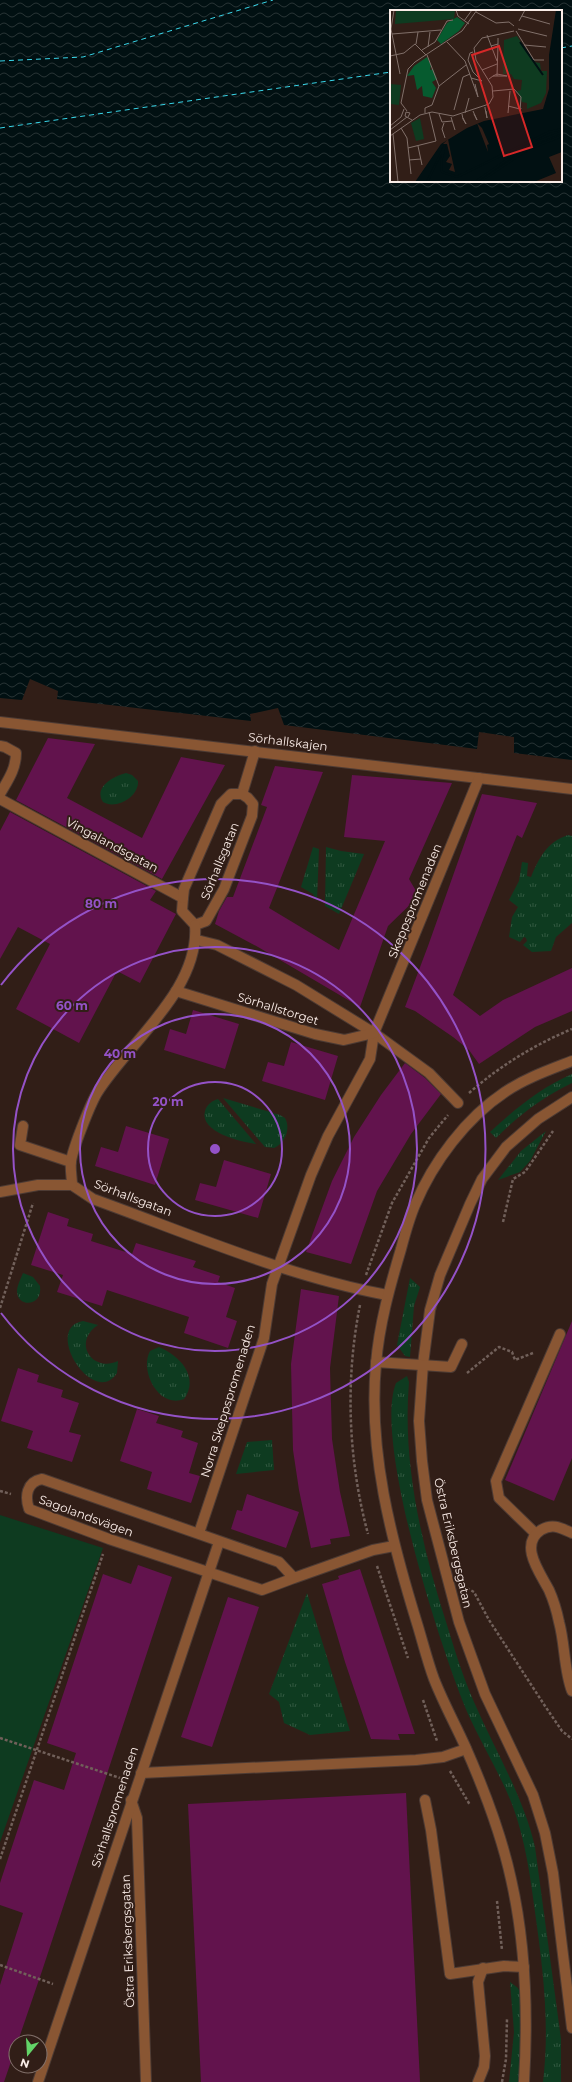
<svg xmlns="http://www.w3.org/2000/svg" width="572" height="2082" viewBox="0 0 572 2082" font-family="Montserrat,sans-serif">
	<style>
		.grass { fill: url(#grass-tufts) }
		.green { fill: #0e3b20 }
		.water { fill: url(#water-waves); fill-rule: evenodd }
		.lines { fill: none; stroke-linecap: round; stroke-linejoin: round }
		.ferry { stroke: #38d6e9; stroke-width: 1; stroke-dasharray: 5 4; stroke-linecap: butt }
		.building { fill: #62134d }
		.service-casing { stroke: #4d3b34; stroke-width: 12 }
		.pedestrian-casing { stroke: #4d3b34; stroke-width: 12 }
		.minor-casing { stroke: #4d3b34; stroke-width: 12 }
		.path { stroke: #71605a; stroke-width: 2.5; stroke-dasharray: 3 2; stroke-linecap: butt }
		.service { stroke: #895633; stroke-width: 10 }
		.pedestrian { stroke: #895633; stroke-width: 10 }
		.minor { stroke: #895633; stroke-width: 10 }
		.ring { fill: none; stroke: #9452c7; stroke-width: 2 }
		.labels { text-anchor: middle; stroke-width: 4; stroke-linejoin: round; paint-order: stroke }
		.street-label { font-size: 12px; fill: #faece7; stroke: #311e17 }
		.inset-river { fill: none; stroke: #011012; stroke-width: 2 }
		.inset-road { fill: none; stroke: #81706a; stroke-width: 1 }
		.view { fill: #d62828; fill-opacity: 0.15; stroke: #d62828; stroke-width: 2 }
		.inset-edge { fill: none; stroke: #faece7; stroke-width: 2 }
		.centre { fill: #9452c7; stroke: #311e17; stroke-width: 2 }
		.ring-label { font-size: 12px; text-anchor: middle; font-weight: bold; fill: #9452c7; stroke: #311e17; stroke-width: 4; stroke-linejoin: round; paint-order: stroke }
	</style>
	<defs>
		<pattern id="grass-tufts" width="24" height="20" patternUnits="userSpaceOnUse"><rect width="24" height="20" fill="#0e3b20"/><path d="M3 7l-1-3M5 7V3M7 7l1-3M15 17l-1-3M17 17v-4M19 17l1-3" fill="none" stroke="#325840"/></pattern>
		<pattern id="water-waves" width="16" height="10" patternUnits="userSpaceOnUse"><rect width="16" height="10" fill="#011012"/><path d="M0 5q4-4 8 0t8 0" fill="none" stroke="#273334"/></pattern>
	</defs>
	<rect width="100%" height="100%" fill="#311e17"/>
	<g class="grass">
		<path d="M126 773 132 775 138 781C139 797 116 810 103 802 93 787 114 776 126 773Z"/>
		<path d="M568 835 572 836V923L556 937 551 951 532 952 523 945 527 941 526 938 524 937 520 942 509 937 512 917 518 907 509 900 519 881 522 862 528 863 527 876 531 877C539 858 547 842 568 835Z"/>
		<path d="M313 847 319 849 317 901 313 894 301 887Z"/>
		<path d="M326 847 341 851 364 854 339 914 325 906Z"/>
		<path d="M572 1074V1083C543 1097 519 1115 496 1138L490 1132C515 1109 540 1088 572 1074Z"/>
		<path d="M223 1098 280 1115 285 1118C291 1129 285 1143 274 1148L265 1147Z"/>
		<path d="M218 1099 256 1144C241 1142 199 1132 205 1111 207 1104 212 1101 218 1099Z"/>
		<path d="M546 1131 530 1161 520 1172 498 1180 521 1151Z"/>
		<path d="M23 1273 33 1277 40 1286C43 1307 17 1308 17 1291 17 1286 21 1278 23 1273Z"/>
		<path d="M410 1278 420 1287 414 1306 410 1357 405 1356 397 1345Z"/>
		<path d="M83 1321 98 1325C72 1342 92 1373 118 1361L117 1373C94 1409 42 1328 83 1321Z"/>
		<path d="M159 1347C179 1355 200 1377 184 1399 159 1409 139 1371 150 1351Z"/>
		<path d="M407 1376 409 1382C402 1464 422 1547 447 1625 455 1651 463 1677 474 1702 495 1751 523 1795 535 1847L561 2039V2082H543C550 2025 543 1969 535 1912 531 1882 527 1852 518 1822 507 1784 484 1750 468 1714 442 1653 373 1441 396 1383Z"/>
		<path d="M272 1440 274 1470 236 1474 247 1442Z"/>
		<path d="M307 1593 350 1731 310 1735 284 1723 279 1702 269 1694Z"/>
		<path d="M510 1982 518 1988 521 1995 519 2082H509L514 2032Z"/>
	</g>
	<path class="green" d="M0 1515 103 1548 0 1842Z"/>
	<path class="water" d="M0 0H572V760L514 753V737L479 732 477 749 284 725 278 708 250 714 251 721 57 699 58 691 30 679 22 700 0 698ZM391 11H561V181H391Z"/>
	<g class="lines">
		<g class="ferry">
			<path d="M561 48 572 46"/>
			<path d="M0 61 83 57 273 0"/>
			<path d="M0 128 391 72"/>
		</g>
	</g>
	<g class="building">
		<path d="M48 738 95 744 67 798 142 838 181 757 225 765 162 879 16 800Z"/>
		<path d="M275 766 323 772 269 908 339 950 385 841 344 837 352 775 452 783 409 879 419 896 388 926 360 1007 258 947 215 924 219 911 227 897H233L267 807 261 805Z"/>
		<path d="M482 794 537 803 522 838 517 835 453 995 480 1016 503 1000 572 968V1011L535 1027 479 1064 469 1050 453 1037 415 1011 405 1007 428 946Z"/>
		<path d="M10 812 156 891 150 900 176 914 140 983 117 971 79 1043 16 1009 50 944 18 927 0 959V831Z"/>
		<path d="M193 1010 239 1024 225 1069 164 1050 170 1029 186 1034Z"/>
		<path d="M291 1042 338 1056 325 1100 262 1081 268 1062 284 1066Z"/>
		<path d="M405 1063 425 1078 441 1094 411 1134 377 1191 351 1264 306 1252 332 1181 354 1137 381 1095Z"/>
		<path d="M126 1126 169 1139 155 1185 95 1166 101 1147 118 1152Z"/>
		<path d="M224 1160 271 1174 258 1218 195 1200 200 1183 216 1187Z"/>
		<path d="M48 1212 69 1219 67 1226 93 1234 91 1241 132 1254 136 1243 196 1261 193 1267 220 1276 218 1282 235 1288 226 1317 237 1321 228 1348 184 1333 189 1317 107 1290 102 1306 57 1292 63 1275 31 1265Z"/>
		<path d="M301 1289 339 1296 330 1368 332 1439 340 1492 350 1536 330 1539 331 1544 311 1548 299 1490 293 1450 291 1364Z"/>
		<path d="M572 1321V1458L554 1501 505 1480Z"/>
		<path d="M18 1368 39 1375 37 1382 63 1390 61 1397 79 1403 69 1432 81 1435 72 1462 27 1448 33 1431 1 1421Z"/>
		<path d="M137 1409 159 1416 156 1423 183 1431 181 1437 198 1443 189 1473 200 1476 191 1503 147 1489 152 1472 120 1461Z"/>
		<path d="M247 1494 299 1512 286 1548 231 1529 237 1510 242 1511Z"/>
		<path d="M138 1565 172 1577 42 1971 4 2082H0V1985L23 1913 0 1905V1883L34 1780 64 1790 76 1753 47 1743 103 1574 131 1584Z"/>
		<path d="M360 1569 415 1734H398L400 1740 371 1739 345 1662 322 1584 339 1579 338 1576Z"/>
		<path d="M228 1597 259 1607 212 1747 181 1737Z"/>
		<path d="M406 1793 420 2082H201L188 1804Z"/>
	</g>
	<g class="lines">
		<defs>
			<g id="service">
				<path d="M572 1097 538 1119 506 1147 482 1179 470 1204 440 1275 430 1310 423 1364 419 1421 422 1461 427 1500 459 1622 485 1694 533 1795 545 1833 553 1873 572 2028"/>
				<path d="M23 1126 20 1145 71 1162"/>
				<path d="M376 1362 451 1367 462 1344"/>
				<path d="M536 1534 499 1498 496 1481 560 1334"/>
				<path d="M425 1800 431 1830 450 1974 504 1966 524 1967"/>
				<path d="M478 2082 484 2067 485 2056 478 1982 483 1968"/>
			</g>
			<g id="pedestrian">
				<path d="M0 722 572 789"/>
				<path d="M242 794 255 751"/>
				<path d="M374 1033 429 1073 458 1103"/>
				<path d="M199 1533 264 1338 272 1284 311 1175 328 1136 370 1059 374 1033 479 778"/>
			</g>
			<g id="minor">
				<path d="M0 746 5 747 16 753C16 769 8 780 0 794"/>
				<path d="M0 799 183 898 182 911 195 925"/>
				<path d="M183 898 184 889 221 804 231 794H242L248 798 253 804 252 816 224 889 206 921 195 925"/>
				<path d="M197 940 217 945 296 985 374 1033"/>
				<path d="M176 991 315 1034 344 1040 374 1033"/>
				<path d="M72 1185 93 1199C190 1234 286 1276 387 1295"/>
				<path d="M72 1185C72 1178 70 1169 71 1161 73 1148 90 1105 97 1093 129 1042 200 990 195 925"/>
				<path d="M0 1192 38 1185H72"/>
				<path d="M572 1533C561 1528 553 1523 541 1530 518 1545 541 1574 549 1590 553 1599 557 1612 559 1622 565 1643 564 1671 572 1691"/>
				<path d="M294 1578 262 1590 109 1539 29 1509C25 1497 26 1482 42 1479L279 1562 294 1578 373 1550 394 1546"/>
				<path d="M141 1773 416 1760 443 1757 466 1749"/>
				<path d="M131 1800 137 1818 146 2082"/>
				<path d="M38 2082 219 1542"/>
				<path d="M524 2082C528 2015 526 1945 511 1879 501 1833 484 1789 465 1746 455 1724 443 1702 434 1679 427 1660 422 1639 416 1620 391 1538 368 1451 376 1364 379 1325 390 1286 401 1249 405 1234 409 1219 415 1205 433 1162 466 1118 505 1092 526 1078 549 1070 572 1061"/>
			</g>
		</defs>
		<use href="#service" class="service-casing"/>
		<use href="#pedestrian" class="pedestrian-casing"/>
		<use href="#minor" class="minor-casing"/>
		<g class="path">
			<path d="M469 1093C501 1065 534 1045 572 1029"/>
			<path d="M503 1222 513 1179 525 1172 553 1131"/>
			<path d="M366 1275 392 1203 429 1138 448 1115"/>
			<path d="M360 1305C345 1380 348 1460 368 1534"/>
			<path d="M0 1308 33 1203"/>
			<path d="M467 1373 499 1347 512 1352 515 1360 533 1353"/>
			<path d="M0 1491 11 1494"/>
			<path d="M377 1566 408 1658"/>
			<path d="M467 1588 474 1592 489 1620 545 1706 562 1731 572 1739"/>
			<path d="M423 1700 437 1741"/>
			<path d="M0 1738 123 1779"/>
			<path d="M450 1771 470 1805"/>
			<path d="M0 1859 103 1554"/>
			<path d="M497 1901 502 1950"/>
			<path d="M0 1965 53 1984"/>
			<path d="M502 2082 506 2059 507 2019"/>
		</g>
		<use href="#service" class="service"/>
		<use href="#pedestrian" class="pedestrian"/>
		<use href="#minor" class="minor"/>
	</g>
	<g class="ring">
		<circle cx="215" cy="1149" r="67"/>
		<circle cx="215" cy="1149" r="135"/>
		<circle cx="215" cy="1149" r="202"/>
		<path d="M1 985A270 270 0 1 1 1 1313"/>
	</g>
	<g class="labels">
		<g class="street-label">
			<text transform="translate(288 742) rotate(7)" y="4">Sörhallskajen</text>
			<text transform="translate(112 845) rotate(28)" y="4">Vingalandsgatan</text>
			<text transform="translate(220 861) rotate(-68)" y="4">Sörhallsgatan</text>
			<text transform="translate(415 901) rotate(-68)" y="4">Skeppspromenaden</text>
			<text transform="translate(278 1009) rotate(17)" y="4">Sörhallstorget</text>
			<text transform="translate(133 1198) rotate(21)" y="4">Sörhallsgatan</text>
			<text transform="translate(228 1401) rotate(-73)" y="4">Norra Skeppspromenaden</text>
			<text transform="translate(86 1516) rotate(20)" y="4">Sagolandsvägen</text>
			<text transform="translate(453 1543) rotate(77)" y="4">Östra Eriksbergsgatan</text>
			<text transform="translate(115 1807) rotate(-72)" y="4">Sörhallspromenaden</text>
			<text transform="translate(128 1941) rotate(-92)" y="4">Östra Eriksbergsgatan</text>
		</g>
	</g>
	<g transform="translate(390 10)">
		<rect width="172" height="172" fill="#311e17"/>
		<path d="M30 108 34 129 26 131 21 113Z" fill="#0e3b20"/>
		<path d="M67 7 75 13 69 21 51 34 47 30 57 13ZM37 47 41 55 40 60 43 59 47 69 42 72 46 78 42 88 33 86 32 76 27 80 24 65 17 66 24 56Z" fill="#065b2f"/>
		<path d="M6 0H65L64 9 5 14Z" fill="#0e3b20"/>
		<path d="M127 26 144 52 150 53 151 61H157L156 83 151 93 137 99V93L132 92 127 81 131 80 132 70 124 69 121 64H113L114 30ZM0 74 11 75 9 95 0 94Z" fill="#0e3b20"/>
		<path d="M166 0H172V142L159 147 166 163 144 172H25L51 134 77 118 94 111 153 99 159 79V45Z" fill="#011012"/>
		<path d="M87 113 92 118 99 134 97 135 98 142ZM58 129 61 144 65 162 59 160 62 154 56 152 60 146 57 134H53Z" fill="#311e17"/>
		<path class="inset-river" d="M130 32 153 65M37 172 55 135 51 152 52 162 67 167 159 122 172 119M85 172 137 136 172 122M89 172 139 139 172 126"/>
		<path class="inset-road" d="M4 0 1 19 10 64M66 0 68 6 79 14M86 2 106 13 119 12 124 16M132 6 160 14M74 11 82 0M129 11 135 0M128 19 157 26M126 21 144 50H154M2 24 51 20M97 25 107 51M57 32 75 51 88 87 85 74M26 34 28 22M134 35 156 37M101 36 108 34V28M38 37 40 22M32 40 45 32 57 11 63 10M0 46 14 43 25 34 36 45M92 60 107 54M107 66 108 34M81 68 92 71 83 62 78 50 80 43 83 42M99 69 103 66H117L107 64 103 66M49 76 76 55M103 81 124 79 131 87 130 101 131 98M118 96 130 99M95 97V98L97 108 96 101M64 100 73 67 80 64M17 101 11 93 18 59 25 52 72 21 87 0M83 101 87 110 84 104M35 103V98L42 95 49 76 37 45M75 103 79 88M118 103 120 81M49 104 52 112 62 111M72 104 73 109 76 114 73 108M18 107 20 103 16 102 15 106 22 110M61 107 65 120M54 113 52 119 55 128M0 116 11 107 14 99M11 118 17 128 21 164M0 120 17 107M3 124 8 172M0 126 30 105 42 102 63 106 99 94 103 87 102 76 86 50 84 38 92 28 124 21M28 136 32 155M18 138 46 131 39 102M19 150 31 149"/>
		<path class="view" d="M109 36 142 137 114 146 82 45Z"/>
		<rect width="172" height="172" class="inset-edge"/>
	</g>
	<circle cx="215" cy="1149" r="6" class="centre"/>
	<g class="ring-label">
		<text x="101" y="908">80 m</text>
		<text x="72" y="1010">60 m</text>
		<text x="120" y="1058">40 m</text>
		<text x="168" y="1106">20 m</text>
	</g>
	<g transform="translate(28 2054) rotate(198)"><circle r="19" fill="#311e17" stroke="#81706a"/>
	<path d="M0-3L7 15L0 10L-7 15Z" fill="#63d468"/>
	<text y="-6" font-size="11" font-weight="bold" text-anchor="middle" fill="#faece7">N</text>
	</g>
</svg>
